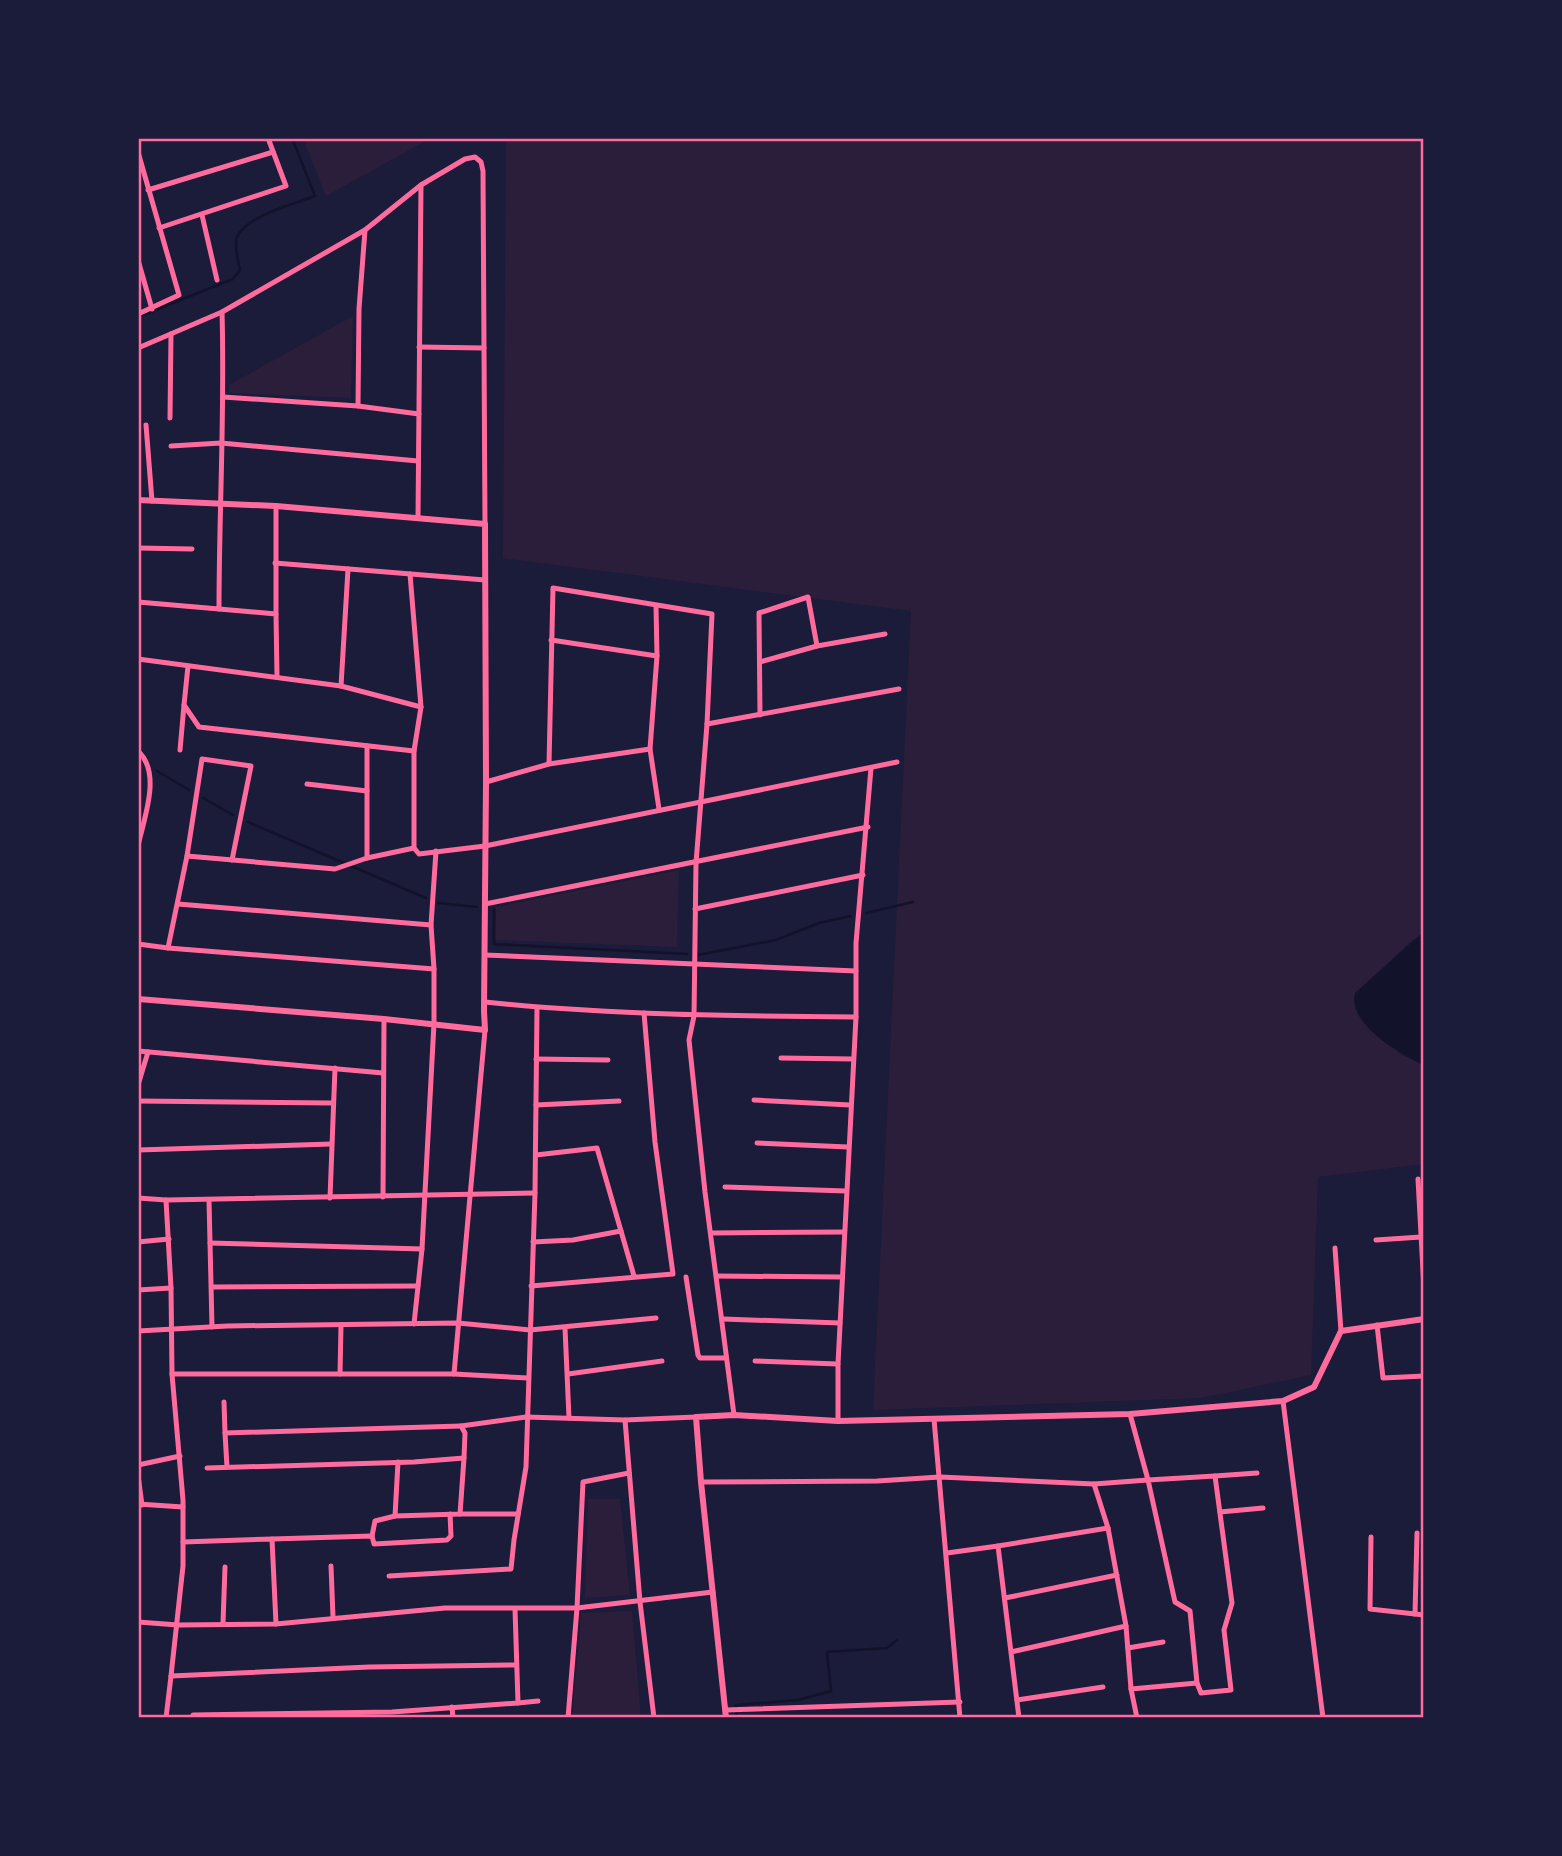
<svg xmlns="http://www.w3.org/2000/svg" width="1562" height="1856" viewBox="0 0 1562 1856" font-family="Spectral,serif">
	<style>
		.green { fill: #2a1e3b }
		.water { fill: #12122b }
		.lines { fill: none; stroke-linecap: round; stroke-linejoin: round }
		.stream { stroke: #12122b; stroke-width: 2.5 }
		.minor { stroke: #ff6b9d; stroke-width: 5 }
		.tertiary { stroke: #ff6b9d; stroke-width: 6 }
		.neatline { fill: none; stroke: #ff6b9d; stroke-width: 2.5 }
	</style>
	<rect width="100%" height="100%" fill="#1b1b3a"/>
	<g class="green">
		<path d="M303 138H431L326 196Z"/>
		<path d="M506 138H1424V934L1411 941 1356 993 1354 999 1400 1054 1424 1065V1164L1318 1177 1311 1375 1201 1398 873 1410 911 611 503 558Z"/>
		<path d="M353 316 351 398 229 393V385Z"/>
		<path d="M679 870 677 947 495 940 496 907Z"/>
		<path d="M588 1499H620L630 1595 585 1598Z"/>
		<path d="M632 1611 641 1718H572L581 1613Z"/>
	</g>
	<path class="water" d="M1421 934H1424V1065C1400 1054 1347 1024 1355 993Z"/>
	<g class="lines">
		<g class="stream">
			<path d="M138 317 233 279 240 270C238 261 234 246 237 237 246 216 294 204 315 196L292 138"/>
			<path d="M138 761 141 763"/>
			<path d="M157 771 189 790"/>
			<path d="M203 798 233 815"/>
			<path d="M248 822 426 898"/>
			<path d="M438 903 477 907"/>
			<path d="M494 909V944L687 954"/>
			<path d="M866 913 913 902"/>
			<path d="M698 955 776 940 819 923 851 916"/>
			<path d="M737 1718 736 1705 798 1700 831 1691 827 1652 887 1648 897 1640"/>
		</g>
		<g class="minor">
			<path d="M138 139 142 138"/>
			<path d="M138 152 179 295 138 314"/>
			<path d="M148 190 273 152"/>
			<path d="M202 215 217 280"/>
			<path d="M159 228 286 186 268 138"/>
			<path d="M138 260 152 309"/>
			<path d="M419 347 484 348"/>
			<path d="M138 348 222 312 365 230 421 185 465 159 475 157 481 162 483 171 485 524"/>
			<path d="M223 397 358 406 419 414"/>
			<path d="M358 406 359 309 365 230"/>
			<path d="M170 418 171 334"/>
			<path d="M146 425 152 501"/>
			<path d="M171 446 221 443 418 461"/>
			<path d="M418 518 421 185"/>
			<path d="M138 548 192 549"/>
			<path d="M275 563 485 580"/>
			<path d="M410 574 421 707 414 751V848L419 854 485 846 897 762"/>
			<path d="M138 602 219 609C219 510 225 411 222 312"/>
			<path d="M656 606 657 656 650 749 659 809"/>
			<path d="M219 609 276 614 277 677"/>
			<path d="M276 614V506"/>
			<path d="M551 640 657 656"/>
			<path d="M138 659 341 686 421 707"/>
			<path d="M760 662 817 646"/>
			<path d="M188 666 184 705 199 727 414 751"/>
			<path d="M341 686 348 569"/>
			<path d="M760 715 759 613 808 597 817 646 885 634"/>
			<path d="M707 724 899 689"/>
			<path d="M180 750 184 705"/>
			<path d="M138 751C162 773 144 818 138 846"/>
			<path d="M549 764 553 588 712 614 707 724 696 863 694 1016 689 1040 705 1192 734 1415"/>
			<path d="M486 782 549 764 650 749"/>
			<path d="M307 784 367 791"/>
			<path d="M187 856 202 759 251 766 232 860"/>
			<path d="M367 858V746"/>
			<path d="M178 904 431 925"/>
			<path d="M485 904 868 827"/>
			<path d="M695 909 863 875"/>
			<path d="M138 944 168 948 187 856 335 869 367 858 414 848"/>
			<path d="M168 948 434 969"/>
			<path d="M485 955 856 971"/>
			<path d="M485 1002C609 1015 732 1016 856 1017"/>
			<path d="M138 1051 383 1073"/>
			<path d="M781 1058 853 1059"/>
			<path d="M536 1059 608 1060"/>
			<path d="M138 1085 148 1052"/>
			<path d="M754 1100 850 1105"/>
			<path d="M138 1101 332 1103"/>
			<path d="M536 1105 619 1101"/>
			<path d="M757 1143 848 1147"/>
			<path d="M138 1150 331 1144"/>
			<path d="M536 1155 597 1148 634 1276"/>
			<path d="M1418 1179 1424 1289"/>
			<path d="M725 1187 846 1191"/>
			<path d="M383 1197 384 1019"/>
			<path d="M138 1198 166 1200 535 1193"/>
			<path d="M330 1198 335 1068"/>
			<path d="M166 1200 171 1288 172 1374 183 1500V1566L171 1676 369 1667 516 1665"/>
			<path d="M209 1200 212 1327"/>
			<path d="M712 1233 844 1232"/>
			<path d="M1376 1240 1421 1237"/>
			<path d="M138 1242 169 1239"/>
			<path d="M533 1242 573 1240 621 1231"/>
			<path d="M210 1243 422 1249"/>
			<path d="M1335 1248 1341 1331"/>
			<path d="M717 1276 842 1277"/>
			<path d="M686 1277 698 1355 700 1358H726"/>
			<path d="M531 1286 673 1274 655 1142 644 1013"/>
			<path d="M213 1287 418 1286"/>
			<path d="M138 1290 171 1288"/>
			<path d="M723 1319 840 1323"/>
			<path d="M414 1324 422 1249 434 1023V969L431 925 436 851"/>
			<path d="M1377 1325 1383 1378 1424 1376"/>
			<path d="M565 1328 569 1418"/>
			<path d="M138 1331 227 1326 458 1323 530 1330 656 1318"/>
			<path d="M755 1361 838 1364"/>
			<path d="M172 1374H454L528 1378"/>
			<path d="M340 1374 341 1325"/>
			<path d="M454 1374 485 1030"/>
			<path d="M568 1374 662 1361"/>
			<path d="M1283 1401 1323 1718"/>
			<path d="M224 1402 225 1433"/>
			<path d="M934 1419 960 1718"/>
			<path d="M625 1420 640 1602 654 1718"/>
			<path d="M838 1421V1364L856 1017V943L871 768"/>
			<path d="M398 1462 395 1516 460 1514 464 1458"/>
			<path d="M138 1465 180 1456"/>
			<path d="M227 1467 225 1433 461 1426"/>
			<path d="M207 1468 414 1462 464 1458 465 1433 461 1426 526 1417 625 1420 696 1417"/>
			<path d="M138 1475 142 1505"/>
			<path d="M1215 1476 1232 1603 1224 1630 1231 1690 1201 1693 1197 1683 1190 1611 1175 1602 1148 1480Z"/>
			<path d="M1215 1476 1257 1473"/>
			<path d="M701 1482 877 1481 940 1477 1094 1484 1148 1480 1130 1414"/>
			<path d="M1094 1484 1108 1528"/>
			<path d="M138 1504 183 1507"/>
			<path d="M1220 1512 1263 1508"/>
			<path d="M460 1514H518"/>
			<path d="M372 1536 375 1521 395 1516"/>
			<path d="M1371 1537 1370 1609 1424 1615"/>
			<path d="M272 1539 372 1536 374 1544 447 1540 451 1536 450 1514"/>
			<path d="M183 1542 272 1539 276 1624"/>
			<path d="M947 1553 998 1546"/>
			<path d="M331 1566 333 1617"/>
			<path d="M389 1576 511 1569 514 1540 526 1467 535 1193 537 1008"/>
			<path d="M1005 1598 1117 1575"/>
			<path d="M1415 1614 1417 1533"/>
			<path d="M138 1622 178 1625 276 1624 445 1608H577L713 1592"/>
			<path d="M223 1623 225 1567"/>
			<path d="M1126 1626 1131 1689 1137 1718"/>
			<path d="M1128 1648 1163 1642"/>
			<path d="M1011 1652 1126 1626 1108 1528 998 1546 1019 1718"/>
			<path d="M1131 1689 1197 1683"/>
			<path d="M1017 1700 1103 1687"/>
			<path d="M518 1703 538 1701"/>
			<path d="M452 1707 453 1718"/>
			<path d="M725 1710 960 1702"/>
			<path d="M166 1718 171 1676"/>
			<path d="M192 1718 193 1715 392 1712 518 1703 515 1609"/>
			<path d="M568 1718 577 1608 583 1482 629 1473"/>
		</g>
		<g class="tertiary">
			<path d="M138 500 276 506 485 524 486 782 484 1011 485 1030 384 1019 138 999"/>
			<path d="M726 1718 701 1482 696 1417 734 1415 838 1421 1130 1414 1283 1401 1314 1387 1341 1331 1424 1319"/>
		</g>
	</g>
	<rect width="1562" height="1856" fill="none" stroke="#1b1b3a" stroke-width="280"/>
	<rect x="140" y="140" width="1282" height="1576" class="neatline"/>
</svg>
